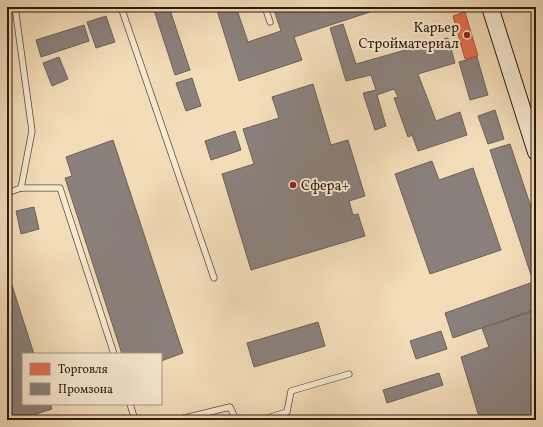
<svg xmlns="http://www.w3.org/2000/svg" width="543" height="427" viewBox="0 0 543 427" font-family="Vollkorn,serif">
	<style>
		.shops { fill: #e76f51; stroke: #af563c }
		.industry { fill: #8a817c; stroke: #6e625a }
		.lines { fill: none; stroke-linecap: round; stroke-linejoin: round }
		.lane-casing { stroke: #5e4c36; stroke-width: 7 }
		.secondary-casing { stroke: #2c1b0b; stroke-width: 18 }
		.lane { stroke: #f7e9d2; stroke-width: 5.5 }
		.secondary { stroke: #f7e9d2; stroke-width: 16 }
		.poi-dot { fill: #8f2418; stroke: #f7e9d2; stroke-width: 1.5 }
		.labels { text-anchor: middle; stroke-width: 4; stroke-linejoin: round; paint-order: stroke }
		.poi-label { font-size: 14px; fill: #2c1b0b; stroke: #f7e9d2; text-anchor: end }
	</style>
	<rect width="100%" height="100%" fill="#f3ddb9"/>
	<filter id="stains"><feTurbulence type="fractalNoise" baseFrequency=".005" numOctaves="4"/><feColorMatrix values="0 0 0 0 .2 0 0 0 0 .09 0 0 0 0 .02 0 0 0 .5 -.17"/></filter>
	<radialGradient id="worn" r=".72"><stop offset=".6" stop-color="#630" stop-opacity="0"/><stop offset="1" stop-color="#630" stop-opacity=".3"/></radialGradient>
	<path class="shops" d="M465 12 478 56 465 59 453 16Z"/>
	<g class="industry">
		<path d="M153 7H169L190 70 175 75Z"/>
		<path d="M216 7H236L248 42 281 31 273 7H372L373 11 294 37 302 60 239 81Z"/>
		<path d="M106 16 115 42 96 48 87 22Z"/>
		<path d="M343 24 356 64 448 38 455 63 418 74 436 121 460 112 467 135 418 151 412 135 408 137 394 98 398 97 394 89 377 95 386 126 375 130 363 93 376 90 371 75 346 81 330 28Z"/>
		<path d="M84 25 89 41 41 57 36 40Z"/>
		<path d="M59 57 68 79 52 86 43 63Z"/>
		<path d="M477 57 488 95 470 100 459 62Z"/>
		<path d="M192 78 201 106 186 111 176 83Z"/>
		<path d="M313 84 331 145 348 140 365 196 349 201 353 215 358 214 365 236 251 270 222 174 254 164 243 129 279 118 272 97Z"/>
		<path d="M495 110 504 139 488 144 478 116Z"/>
		<path d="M235 131 241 150 211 160 205 141Z"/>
		<path d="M113 140 183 353 161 361V354H122L65 178 72 176 66 157Z"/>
		<path d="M510 144 536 222V273L531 275 490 150Z"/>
		<path d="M432 161 439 180 473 168 501 250 430 274 395 174Z"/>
		<path d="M34 207 39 229 21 234 16 211Z"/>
		<path d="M9 276 34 354H23V404H50L52 409 18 420H7V277Z"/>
		<path d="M536 281V309L453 338 445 313Z"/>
		<path d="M536 310V420H480L461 357 489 347 482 328Z"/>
		<path d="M318 322 325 346 254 367 247 343Z"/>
		<path d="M441 331 447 349 416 359 410 341Z"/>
		<path d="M439 373 443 385 387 403 383 390Z"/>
	</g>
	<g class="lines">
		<defs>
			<g id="lane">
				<path d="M15 7 32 131 21 188"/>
				<path d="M121 7 214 278"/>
				<path d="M265 7 270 22"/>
				<path d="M7 193 21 188H60L114 354"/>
				<path d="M130 404 135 420"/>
				<path d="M176 420 230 407 236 420"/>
				<path d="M261 420 287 412 291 391 349 374"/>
			</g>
			<path id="secondary" d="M490 7 536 152"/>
		</defs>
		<use href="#lane" class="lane-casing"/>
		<use href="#secondary" class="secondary-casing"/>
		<use href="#lane" class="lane"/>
		<use href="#secondary" class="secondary"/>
	</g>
	<g class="poi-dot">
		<circle cx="467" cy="35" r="4"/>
		<circle cx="293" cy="185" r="4"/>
	</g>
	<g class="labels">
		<g class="poi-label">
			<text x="459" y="32">Карьер<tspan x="459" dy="16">Стройматериал</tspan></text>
			<text x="301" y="190" text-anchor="start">Сфера+</text>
		</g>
	</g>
	<rect width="543" height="427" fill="none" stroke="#f3ddb9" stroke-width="24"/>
	<rect x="8" y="8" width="527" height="411" fill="none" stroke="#2c1b0b" stroke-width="2"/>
	<rect x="12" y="12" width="519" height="403" fill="none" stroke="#2c1b0b"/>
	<rect x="22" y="353" width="140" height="52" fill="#f7e9d2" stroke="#a69782"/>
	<rect x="30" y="363" width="20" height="12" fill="#e76f51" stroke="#a69782"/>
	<text x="58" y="373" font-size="12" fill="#2c1b0b">Торговля</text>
	<rect x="30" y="383" width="20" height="12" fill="#8a817c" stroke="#a69782"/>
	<text x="58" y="393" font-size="12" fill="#2c1b0b">Промзона</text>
	<rect width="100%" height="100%" filter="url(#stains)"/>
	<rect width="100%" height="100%" fill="url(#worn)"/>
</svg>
